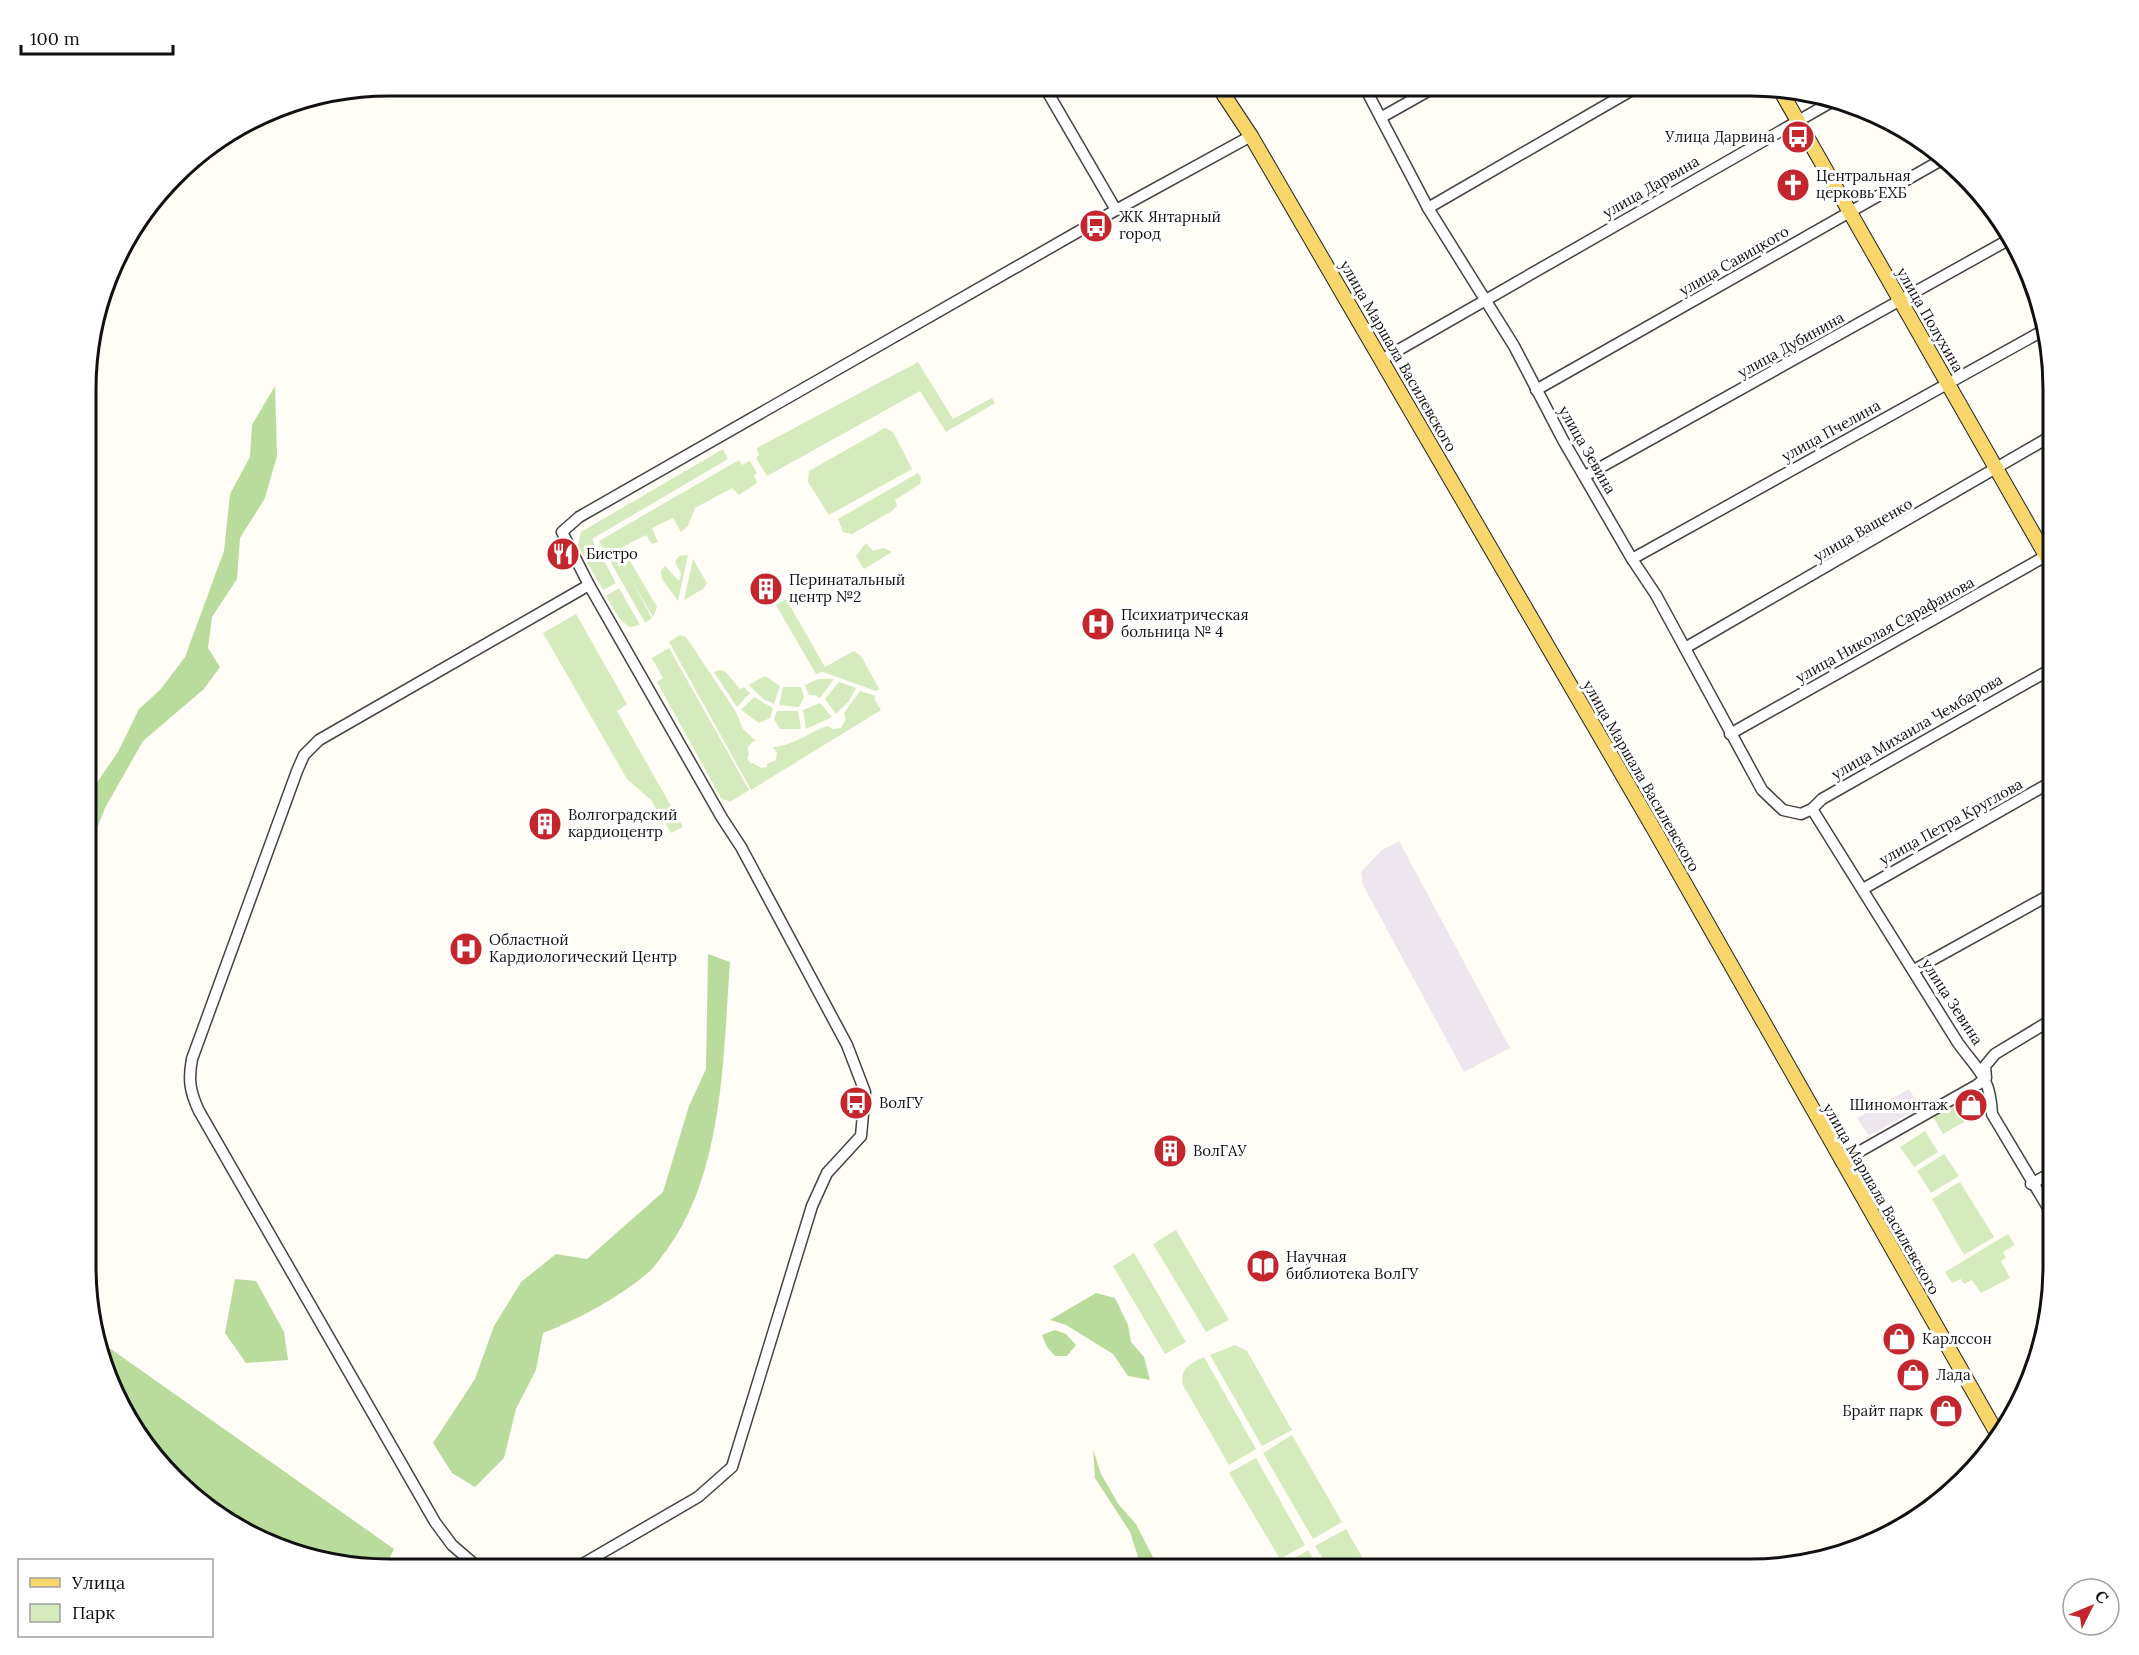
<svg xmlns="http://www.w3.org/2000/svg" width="2139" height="1655" viewBox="0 0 2139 1655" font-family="Lora,serif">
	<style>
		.industrial { fill: #eee6ef }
		.green { fill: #d5ebbd }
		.forest { fill: #b9dc9c }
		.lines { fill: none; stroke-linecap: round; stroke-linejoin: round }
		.minor-casing { stroke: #444; stroke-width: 13 }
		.major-casing { stroke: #222; stroke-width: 16 }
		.minor { stroke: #fff; stroke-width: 10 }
		.major { stroke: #f9d66b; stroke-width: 14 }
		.labels { text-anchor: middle; stroke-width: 6; stroke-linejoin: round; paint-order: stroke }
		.poi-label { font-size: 15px; fill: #111; stroke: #fff; text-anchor: start }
		.street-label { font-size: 15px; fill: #111; stroke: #fff }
		.rim { fill: none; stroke: #111; stroke-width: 3 }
	</style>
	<rect width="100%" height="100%" fill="#fffdf5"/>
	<g class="industrial">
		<path d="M1399 841 1510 1048 1464 1072 1363 885 1361 872 1382 850Z"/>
		<path d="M1909 1089 1920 1107 1869 1136 1857 1118Z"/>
	</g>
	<g class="green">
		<path d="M918 362 953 419 992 398 995 403 946 432 920 391 767 476 756 458 759 455 757 448Z"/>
		<path d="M885 428 893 432 912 469 829 515 808 482 809 471Z"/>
		<path d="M723 449 728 459 592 539 616 583 603 590 578 546 581 532Z"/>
		<path d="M739 460 742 465 750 461 757 473 754 475 757 483 739 495 732 488 695 508 688 526 681 532 673 518 652 528 658 542 652 544 646 535 615 551 623 549 657 607 653 617 632 581 652 618 645 623 599 541Z"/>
		<path d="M918 473 921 477 920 484 895 500 897 506 892 511 852 534 843 532 838 519Z"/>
		<path d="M866 543 873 551 884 548 892 552 864 569 856 556Z"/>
		<path d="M688 555 678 601 662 579 661 571 665 566 679 581 681 574 675 562 679 556Z"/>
		<path d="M693 559 707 583 703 589 684 600Z"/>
		<path d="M619 588 640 625 629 627 619 618 606 596Z"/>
		<path d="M786 599 825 667 854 651 861 656 879 689 876 691 823 672 816 674 776 605Z"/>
		<path d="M576 614 627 704 617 711 683 827 671 833 651 800 627 779 543 633Z"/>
		<path d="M680 635 686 637 736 712 743 729 756 741 752 742 748 747 749 756 747 758 751 764 753 763 761 768 767 767V764L776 760 777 753 773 747C793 746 808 733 827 726L833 729 841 728 846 719 844 713 860 691 876 696 874 699 881 710 751 790 669 642Z"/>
		<path d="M669 648 749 790 730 802 721 798 657 682 663 678 652 658Z"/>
		<path d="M719 670 725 671 740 689 744 687 750 693 737 707 714 672Z"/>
		<path d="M765 676 780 686 774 704 763 699 749 685Z"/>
		<path d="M818 679H834L820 698 815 695H809L805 685Z"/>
		<path d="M839 682 856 688 849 701 836 714 825 699Z"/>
		<path d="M783 687H801L804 697 799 707 779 705Z"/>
		<path d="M754 697 773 708 770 718 759 723 741 710Z"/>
		<path d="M820 703 832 717 806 729 803 710Z"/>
		<path d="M777 711H798L801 729H780L774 719Z"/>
		<path d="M1971 1092 1983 1111 1943 1134 1932 1115Z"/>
		<path d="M1925 1131 1938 1152 1914 1167 1900 1147Z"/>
		<path d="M1944 1154 1959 1176 1931 1193 1917 1171Z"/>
		<path d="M1960 1182 1994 1237 1964 1255 1932 1199Z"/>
		<path d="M1176 1230 1229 1320 1206 1332 1153 1244Z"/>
		<path d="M2008 1234 2015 1245 2003 1252 2006 1258 2001 1261 2010 1278 1981 1293 1972 1280 1964 1284 1961 1279 1952 1283 1945 1272Z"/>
		<path d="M1134 1253 1186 1342 1165 1354 1113 1266Z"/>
		<path d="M1235 1345 1247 1351 1292 1430 1262 1446 1210 1355Z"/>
		<path d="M1204 1357 1256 1449 1229 1465 1183 1385C1179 1369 1191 1363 1204 1357Z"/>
		<path d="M1292 1435 1342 1522 1313 1539 1263 1453Z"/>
		<path d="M1256 1458 1305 1545 1280 1559 1229 1473Z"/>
		<path d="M1346 1529 1369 1569H1329L1315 1546Z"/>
		<path d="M1308 1550 1319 1569H1288L1285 1564Z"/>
	</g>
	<g class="forest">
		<path d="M275 386 277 456 265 498 240 538 237 579 212 617 208 648 220 667 204 689 143 741 105 808 87 854 89 794 118 752 139 709 160 690 185 657 224 551 230 494 250 457 252 425Z"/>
		<path d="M708 954 730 962C723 1056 724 1173 666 1251 660 1258 655 1267 649 1272 618 1298 581 1318 543 1333L536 1370 516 1409 504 1458 475 1487 452 1473 433 1443 475 1379 494 1326 521 1282 556 1254 587 1259 663 1192 689 1106 706 1069Z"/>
		<path d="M235 1279 256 1281 284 1332 288 1360 246 1363 225 1333Z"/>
		<path d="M1096 1293 1115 1298 1128 1325 1131 1342 1144 1357 1150 1380 1128 1376 1113 1354 1066 1325 1050 1320Z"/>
		<path d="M1055 1330 1066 1334 1076 1345 1067 1356H1055L1047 1347 1042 1335Z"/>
		<path d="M101 1342 394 1549 384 1569H369L273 1547 189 1495 117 1401Z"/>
		<path d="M1093 1449 1101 1474 1119 1505 1136 1524 1159 1569H1142L1130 1532 1095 1478Z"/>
	</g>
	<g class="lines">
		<defs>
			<g id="minor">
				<path d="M1044 86 1116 210"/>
				<path d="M1364 86 1428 208 1514 346 1563 440 1632 559 1656 595 1762 790 1783 810 1801 814 1812 809 1822 799 2053 668"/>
				<path d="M1382 117 1437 86"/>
				<path d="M1428 208 1639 86"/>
				<path d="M1381 360 1833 101"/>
				<path d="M1536 390 1945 158"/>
				<path d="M1585 476 2010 239"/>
				<path d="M1632 559 2046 329"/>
				<path d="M1685 648 2053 435"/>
				<path d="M1730 734 2053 552"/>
				<path d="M1812 809 1958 1043C1979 1072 1990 1076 1992 1114L2053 1216"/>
				<path d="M1863 889 2053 781"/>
				<path d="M1914 970 2053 893"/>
				<path d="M1841 1162 1977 1085 1986 1078 1985 1066 1995 1054 2053 1019"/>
				<path d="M2031 1184 2053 1172"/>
				<path d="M480 1569 452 1545 435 1522 199 1111C190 1092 188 1080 192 1059L297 771 304 755 319 740 589 585"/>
				<path d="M574 1569 698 1497 732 1467 812 1206 827 1173 861 1136 865 1092 847 1045 741 847 722 818 589 585 562 532 579 517 1116 210 1251 136"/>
			</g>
			<g id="major">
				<path d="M1218 86 1251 136 1655 831 1998 1435"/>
				<path d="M1779 88 2053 568"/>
			</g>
		</defs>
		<use href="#minor" class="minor-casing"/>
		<use href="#major" class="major-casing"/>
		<use href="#minor" class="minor"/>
		<use href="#major" class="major"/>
	</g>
	<defs>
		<symbol id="bus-disc" viewBox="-11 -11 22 22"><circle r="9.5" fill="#c4262e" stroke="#fff"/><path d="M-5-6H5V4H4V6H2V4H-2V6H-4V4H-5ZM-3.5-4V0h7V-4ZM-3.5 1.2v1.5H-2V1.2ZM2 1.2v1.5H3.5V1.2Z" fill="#fff"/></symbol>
		<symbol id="church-disc" viewBox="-11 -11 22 22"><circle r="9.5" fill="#c4262e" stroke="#fff"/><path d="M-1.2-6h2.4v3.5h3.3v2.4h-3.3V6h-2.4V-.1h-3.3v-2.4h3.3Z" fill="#fff"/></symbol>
		<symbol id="restaurant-disc" viewBox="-11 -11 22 22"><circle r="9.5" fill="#c4262e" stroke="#fff"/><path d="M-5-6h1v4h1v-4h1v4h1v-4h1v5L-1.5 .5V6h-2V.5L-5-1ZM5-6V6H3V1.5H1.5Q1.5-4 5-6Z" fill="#fff"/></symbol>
		<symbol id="building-disc" viewBox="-11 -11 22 22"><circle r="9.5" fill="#c4262e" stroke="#fff"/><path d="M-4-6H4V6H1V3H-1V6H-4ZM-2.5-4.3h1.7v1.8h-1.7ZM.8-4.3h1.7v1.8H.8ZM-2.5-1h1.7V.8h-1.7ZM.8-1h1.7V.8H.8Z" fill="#fff"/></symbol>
		<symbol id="hospital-disc" viewBox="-11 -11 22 22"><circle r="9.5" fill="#c4262e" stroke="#fff"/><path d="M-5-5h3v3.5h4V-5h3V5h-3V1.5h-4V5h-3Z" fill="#fff"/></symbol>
		<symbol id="shop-disc" viewBox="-11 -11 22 22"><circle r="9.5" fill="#c4262e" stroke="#fff"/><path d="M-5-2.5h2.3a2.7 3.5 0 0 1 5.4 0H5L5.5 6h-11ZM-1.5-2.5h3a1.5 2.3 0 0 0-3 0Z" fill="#fff"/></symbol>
		<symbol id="library-disc" viewBox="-11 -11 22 22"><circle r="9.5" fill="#c4262e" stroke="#fff"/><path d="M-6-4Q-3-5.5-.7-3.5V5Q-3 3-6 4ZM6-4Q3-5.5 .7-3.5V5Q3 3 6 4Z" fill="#fff"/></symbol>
	</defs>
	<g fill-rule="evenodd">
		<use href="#bus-disc" x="1779" y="118" width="38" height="38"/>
		<use href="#church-disc" x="1774" y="166" width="38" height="38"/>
		<use href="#bus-disc" x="1077" y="207" width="38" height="38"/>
		<use href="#restaurant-disc" x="544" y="535" width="38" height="38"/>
		<use href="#building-disc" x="747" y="570" width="38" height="38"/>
		<use href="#hospital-disc" x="1079" y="605" width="38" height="38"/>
		<use href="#building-disc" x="526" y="805" width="38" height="38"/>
		<use href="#hospital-disc" x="447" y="930" width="38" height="38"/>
		<use href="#bus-disc" x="837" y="1084" width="38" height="38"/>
		<use href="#shop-disc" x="1952" y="1086" width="38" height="38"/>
		<use href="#building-disc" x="1151" y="1132" width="38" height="38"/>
		<use href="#library-disc" x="1244" y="1247" width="38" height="38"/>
		<use href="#shop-disc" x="1880" y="1320" width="38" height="38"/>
		<use href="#shop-disc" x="1894" y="1356" width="38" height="38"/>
		<use href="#shop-disc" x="1927" y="1392" width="38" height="38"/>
	</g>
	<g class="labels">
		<g class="poi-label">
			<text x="1775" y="142" text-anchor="end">Улица Дарвина</text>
			<text x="1816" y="181">Центральная<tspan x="1816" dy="17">церковь ЕХБ</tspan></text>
			<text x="1119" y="222">ЖК Янтарный<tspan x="1119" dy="17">город</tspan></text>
			<text x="586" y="559">Бистро</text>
			<text x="789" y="585">Перинатальный<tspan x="789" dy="17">центр №2</tspan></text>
			<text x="1121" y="620">Психиатрическая<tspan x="1121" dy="17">больница № 4</tspan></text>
			<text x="568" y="820">Волгоградский<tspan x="568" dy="17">кардиоцентр</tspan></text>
			<text x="489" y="945">Областной<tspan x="489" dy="17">Кардиологический Центр</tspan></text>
			<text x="879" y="1108">ВолГУ</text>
			<text x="1948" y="1110" text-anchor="end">Шиномонтаж</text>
			<text x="1193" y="1156">ВолГАУ</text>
			<text x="1286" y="1262">Научная<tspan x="1286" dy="17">библиотека ВолГУ</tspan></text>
			<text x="1922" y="1344">Карлссон</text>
			<text x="1936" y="1380">Лада</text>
			<text x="1923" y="1416" text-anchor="end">Брайт парк</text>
		</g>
		<g class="street-label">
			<text transform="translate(1651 187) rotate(-30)" y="5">улица Дарвина</text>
			<text transform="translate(1734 261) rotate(-30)" y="5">улица Савицкого</text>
			<text transform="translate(1930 320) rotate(60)" y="5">улица Полухина</text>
			<text transform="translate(1791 345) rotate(-29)" y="5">улица Дубинина</text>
			<text transform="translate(1398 356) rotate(60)" y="5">улица Маршала Василевского</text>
			<text transform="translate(1831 431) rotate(-29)" y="5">улица Пчелина</text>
			<text transform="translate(1587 450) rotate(60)" y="5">улица Зевина</text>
			<text transform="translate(1863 530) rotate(-30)" y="5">улица Ващенко</text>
			<text transform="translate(1885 630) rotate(-29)" y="5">улица Николая Сарафанова</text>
			<text transform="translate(1917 727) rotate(-30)" y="5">улица Михаила Чембарова</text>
			<text transform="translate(1641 776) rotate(60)" y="5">улица Маршала Василевского</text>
			<text transform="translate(1951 822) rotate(-29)" y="5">улица Петра Круглова</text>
			<text transform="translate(1952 1002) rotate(57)" y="5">улица Зевина</text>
			<text transform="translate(1881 1199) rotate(60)" y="5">улица Маршала Василевского</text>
		</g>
	</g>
	<path d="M0 0H2139V1655H0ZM389 96H1750A293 293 0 0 1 2043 389V1266A293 293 0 0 1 1750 1559H389A293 293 0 0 1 96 1266V389A293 293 0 0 1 389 96Z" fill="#fff" fill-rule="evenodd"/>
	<path class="rim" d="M389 96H1750A293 293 0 0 1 2043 389V1266A293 293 0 0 1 1750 1559H389A293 293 0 0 1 96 1266V389A293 293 0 0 1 389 96Z"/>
	<rect x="18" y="1559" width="195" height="78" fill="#ffffff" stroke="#a0a0a0" stroke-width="1.5"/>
	<rect x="30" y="1578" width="30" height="9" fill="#f9d66b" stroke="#a0a0a0" stroke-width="1.5"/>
	<text x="72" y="1589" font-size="18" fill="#111111">Улица</text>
	<rect x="30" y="1604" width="30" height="18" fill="#d5ebbd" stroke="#a0a0a0" stroke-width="1.5"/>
	<text x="72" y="1619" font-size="18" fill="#111111">Парк</text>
	<g transform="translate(2091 1607) rotate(47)"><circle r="28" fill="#ffffff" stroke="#a0a0a0" stroke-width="1.5"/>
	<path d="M0-4.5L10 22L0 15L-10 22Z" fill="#c4262e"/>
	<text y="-9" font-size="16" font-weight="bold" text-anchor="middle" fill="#111111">С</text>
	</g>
	<path d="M21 45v9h152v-9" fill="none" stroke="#111111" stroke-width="3"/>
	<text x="30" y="45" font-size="18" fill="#111111" stroke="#ffffff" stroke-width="4.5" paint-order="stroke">100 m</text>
</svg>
